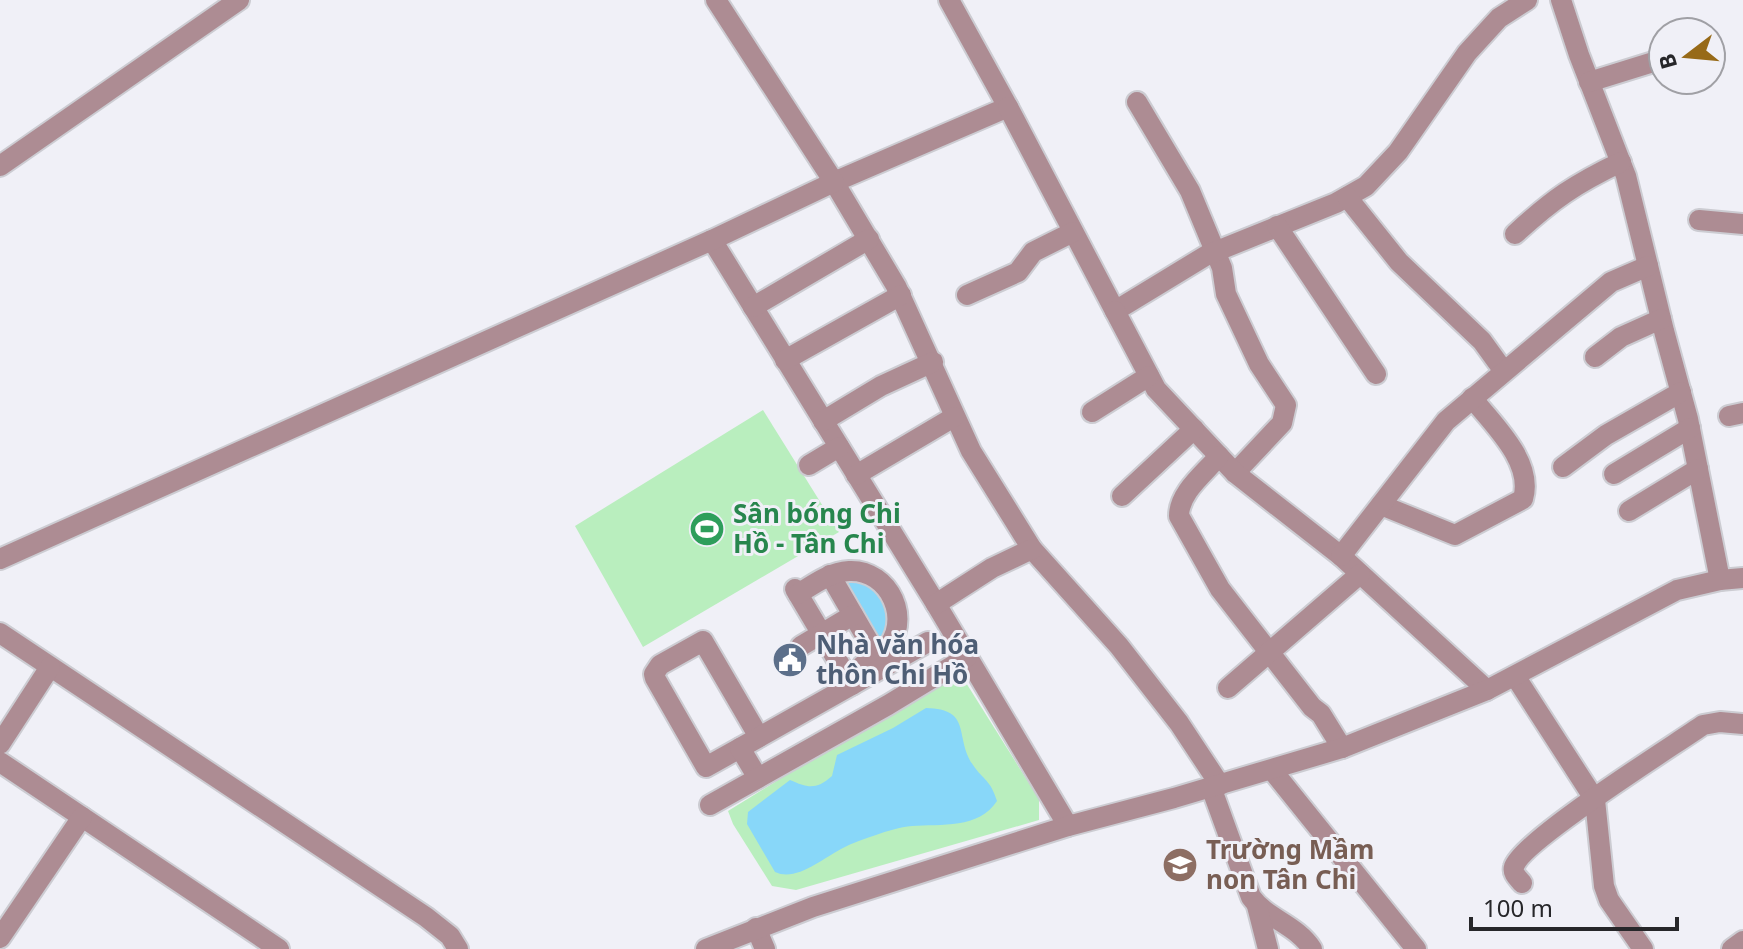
<svg xmlns="http://www.w3.org/2000/svg" width="1743" height="949" viewBox="0 0 1743 949" font-family="'Noto Sans',sans-serif">
	<style>
		.green { fill: #b9eebe }
		.water { fill: #88d7f9 }
		.lines { fill: none; stroke-linecap: round; stroke-linejoin: round }
		.minor-casing { stroke: #ccccd2; stroke-width: 24 }
		.minor { stroke: #ad8c93; stroke-width: 20 }
		.labels { text-anchor: middle; stroke-width: 6; stroke-linejoin: round; paint-order: stroke }
		.leisure-label { font-size: 26px; font-weight: bold; fill: #27864d; stroke: #f0f0f7; text-anchor: start }
		.service-label { font-size: 26px; font-weight: bold; fill: #4e5e75; stroke: #f0f0f7; text-anchor: start }
		.education-label { font-size: 26px; font-weight: bold; fill: #785e54; stroke: #f0f0f7; text-anchor: start }
	</style>
	<rect width="100%" height="100%" fill="#f0f0f7"/>
	<g class="green">
		<path d="M763 410 839 532 643 647 575 526Z"/>
		<path d="M946 677 963 678 1039 799V820L796 890 772 886 733 824 728 811Z"/>
	</g>
	<g class="water">
		<path d="M838 579C861 580 870 585 886 600L889 625 879 646Z"/>
		<path d="M926 708C973 709 954 737 973 765 984 781 990 779 997 801 979 829 941 824 912 826 900 827 887 831 876 835 864 839 852 843 841 849 822 859 796 882 775 872L747 824 748 812 790 780C808 788 816 790 832 776L837 755 893 728Z"/>
	</g>
	<g class="lines">
		<defs>
			<g id="minor">
				<path d="M949 0 1008 107 834 182 896 286 971 451 1032 549 1119 646 1179 723 1220 785"/>
				<path d="M1561 0 1579 55 1626 176 1664 331 1688 419 1720 580"/>
				<path d="M1589 82 1663 59"/>
				<path d="M1137 102 1190 191 1222 268 1226 294 1259 364 1286 405 1282 423 1235 473"/>
				<path d="M1008 107 1115 311 1207 255 1336 203 1366 186 1398 152 1467 53 1499 18 1527 0"/>
				<path d="M0 166 239 0"/>
				<path d="M1347 197 1399 262 1482 341 1503 370"/>
				<path d="M1699 220 1743 224"/>
				<path d="M1277 226 1376 374"/>
				<path d="M1515 234C1553 199 1575 184 1621 162"/>
				<path d="M712 240 936 604 1068 826"/>
				<path d="M967 295 1018 272 1033 252 1073 232"/>
				<path d="M753 307 869 239"/>
				<path d="M1115 311 1156 389 1235 473 1341 556 1487 690"/>
				<path d="M1595 357 1621 337 1661 319"/>
				<path d="M785 360 901 295"/>
				<path d="M1092 412 1149 376"/>
				<path d="M1729 416 1743 413"/>
				<path d="M823 421 881 386 933 362"/>
				<path d="M1219 456C1205 473 1179 492 1179 516L1220 589 1312 707 1321 714 1342 748"/>
				<path d="M809 465 839 447"/>
				<path d="M1563 467 1606 435 1681 392"/>
				<path d="M1614 474 1690 428"/>
				<path d="M856 475 954 417"/>
				<path d="M1122 496 1194 429"/>
				<path d="M1381 505 1455 535 1523 499C1534 462 1493 424 1472 398"/>
				<path d="M1629 511 1698 469"/>
				<path d="M1341 556 1446 421 1611 282 1648 266"/>
				<path d="M0 559 712 240 834 182 716 0"/>
				<path d="M830 575 877 656"/>
				<path d="M795 589 852 685"/>
				<path d="M798 594C814 584 830 572 849 571 890 569 914 622 884 651 879 657 870 661 863 665"/>
				<path d="M936 604 992 568 1032 549"/>
				<path d="M0 633 426 917 450 936 458 949"/>
				<path d="M801 646 853 615"/>
				<path d="M1515 676 1595 800 1604 886 1609 900 1643 949"/>
				<path d="M1228 688 1360 574"/>
				<path d="M0 744 50 667"/>
				<path d="M740 748 706 767 655 678 654 674 660 665 703 641 759 737"/>
				<path d="M0 762 279 949"/>
				<path d="M1272 770 1416 949"/>
				<path d="M758 778 740 748 928 642"/>
				<path d="M1211 787 1251 897C1267 919 1297 925 1312 949"/>
				<path d="M710 805 888 705 967 657"/>
				<path d="M1522 883C1518 878 1512 873 1514 867 1521 841 1673 746 1703 725L1720 722 1743 724"/>
				<path d="M1257 906 1268 949"/>
				<path d="M756 928 765 949"/>
				<path d="M0 938 82 817"/>
				<path d="M706 949 813 907 1068 826 1174 798 1342 748 1487 690 1677 590 1720 580 1743 578"/>
				<path d="M1732 949 1743 941"/>
			</g>
		</defs>
		<use href="#minor" class="minor-casing"/>
		<use href="#minor" class="minor"/>
	</g>
	<defs>
		<symbol id="stadium-disc" viewBox="-11 -11 22 22"><circle r="9.5" fill="#2e9e5b" stroke="#f0f0f7"/><path d="M0-5a6.5 5 0 1 0 0 10a6.5 5 0 1 0 0-10ZM-3.5-1.8h7v3.6h-7Z" fill="#fff"/></symbol>
		<symbol id="civic-disc" viewBox="-11 -11 22 22"><circle r="9.5" fill="#5c6f8a" stroke="#f0f0f7"/><path d="M-.6-6.5H3V-4.5H.6V-3L4-1V1h2V6H-6V1h2V-1L-.6-3ZM-1.2 2.5V6h2.4V2.5Z" fill="#fff"/></symbol>
		<symbol id="school-disc" viewBox="-11 -11 22 22"><circle r="9.5" fill="#8d6e63" stroke="#f0f0f7"/><path d="M0-5L7-2L0 1L-7-2ZM-4 1L0 2.5L4 1V4Q0 6-4 4Z" fill="#fff"/></symbol>
	</defs>
	<g fill-rule="evenodd">
		<use href="#stadium-disc" x="687" y="509" width="40" height="40"/>
		<use href="#civic-disc" x="770" y="640" width="40" height="40"/>
		<use href="#school-disc" x="1160" y="845" width="40" height="40"/>
	</g>
	<g class="labels">
		<g class="leisure-label">
			<text x="733" y="523">Sân bóng Chi<tspan x="733" dy="30">Hồ - Tân Chi</tspan></text>
		</g>
		<g class="service-label">
			<text x="816" y="654">Nhà văn hóa<tspan x="816" dy="30">thôn Chi Hồ</tspan></text>
		</g>
		<g class="education-label">
			<text x="1206" y="859">Trường Mầm<tspan x="1206" dy="30">non Tân Chi</tspan></text>
		</g>
	</g>
	<g transform="translate(1687 56) rotate(254)"><circle r="38" fill="#f0f0f7" stroke="#a0a0a5" stroke-width="2"/>
	<path d="M0-6L14 30L0 20L-14 30Z" fill="#976a18"/>
	<text y="-12" font-size="22" font-weight="bold" text-anchor="middle" fill="#27272a">B</text>
	</g>
	<path d="M1471 917v12h206v-12" fill="none" stroke="#27272a" stroke-width="4"/>
	<text x="1483" y="917" font-size="24" fill="#27272a" stroke="#f0f0f7" stroke-width="6" paint-order="stroke">100 m</text>
</svg>
